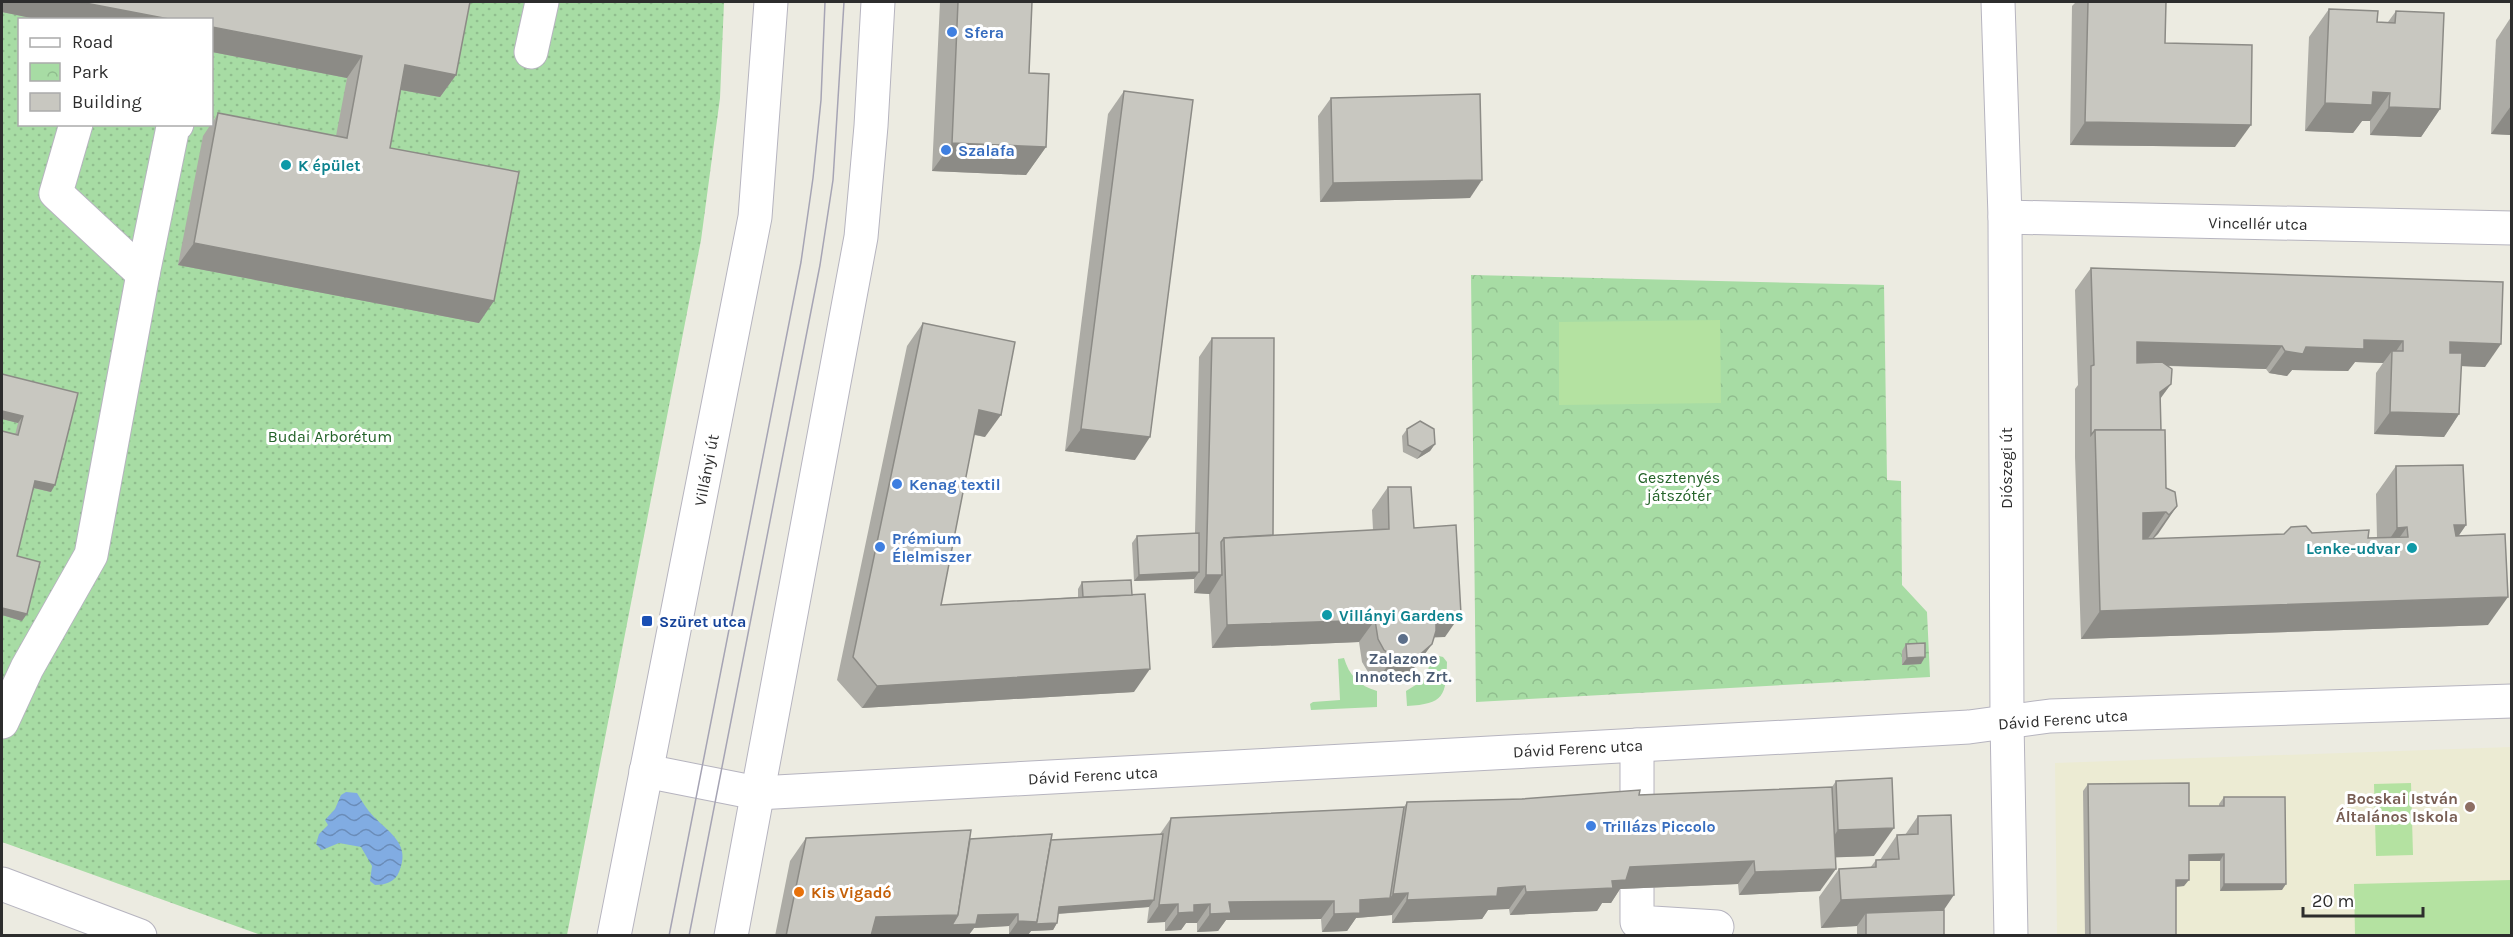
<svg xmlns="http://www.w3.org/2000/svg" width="2513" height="937" viewBox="0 0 2513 937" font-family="Karla,sans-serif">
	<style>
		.education { fill: #ecebd3 }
		.grass { fill: #a7dca4 }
		.park { fill: url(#park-crowns) }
		.garden { fill: url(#garden-dots); fill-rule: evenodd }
		.pitch { fill: #b4e2a1 }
		.water { fill: url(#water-waves) }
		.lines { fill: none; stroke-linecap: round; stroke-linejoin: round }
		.minor-casing { stroke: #b6b4bf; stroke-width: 35 }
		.minor { stroke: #fff; stroke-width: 33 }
		.tram { stroke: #a6a4b4; stroke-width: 1.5 }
		.wall { fill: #acaba5 }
		.shaded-wall { fill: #8c8b86 }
		.building { fill: #c8c7c0; stroke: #8c8b86; stroke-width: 1.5 }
		.shop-dot { fill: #3f7fe0; stroke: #fff; stroke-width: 2 }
		.culture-dot { fill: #0f9aa8; stroke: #fff; stroke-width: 2 }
		.transit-dot { fill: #1a4fb4; stroke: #fff; stroke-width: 2 }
		.service-dot { fill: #5c6f8a; stroke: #fff; stroke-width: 2 }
		.education-dot { fill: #8d6e63; stroke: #fff; stroke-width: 2 }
		.food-dot { fill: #e8710a; stroke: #fff; stroke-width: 2 }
		.labels { text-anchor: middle; stroke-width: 6; stroke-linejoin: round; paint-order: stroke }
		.shop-label { font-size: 16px; font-weight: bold; fill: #366cbe; stroke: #fff; text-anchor: start }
		.culture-label { font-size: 16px; font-weight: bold; fill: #0d838f; stroke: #fff; text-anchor: start }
		.street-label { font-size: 16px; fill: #2d2d2d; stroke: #fff }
		.park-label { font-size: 16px; fill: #246329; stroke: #fff }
		.transit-label { font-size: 16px; font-weight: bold; fill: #164399; stroke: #fff; text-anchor: start }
		.service-label { font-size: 16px; font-weight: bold; fill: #4e5e75; stroke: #fff }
		.education-label { font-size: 16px; font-weight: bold; fill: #785e54; stroke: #fff; text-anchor: end }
		.food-label { font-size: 16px; font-weight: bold; fill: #c56008; stroke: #fff; text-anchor: start }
	</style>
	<defs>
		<pattern id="park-crowns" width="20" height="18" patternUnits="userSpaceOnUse" patternTransform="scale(1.5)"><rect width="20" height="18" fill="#a7dca4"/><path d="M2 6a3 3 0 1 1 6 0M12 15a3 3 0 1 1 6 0" fill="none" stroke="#90bd8e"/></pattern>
		<pattern id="garden-dots" width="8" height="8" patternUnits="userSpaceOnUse" patternTransform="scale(1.5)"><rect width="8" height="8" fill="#a7dca4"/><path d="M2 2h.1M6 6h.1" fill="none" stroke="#90bd8e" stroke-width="1.8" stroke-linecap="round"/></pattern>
		<pattern id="water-waves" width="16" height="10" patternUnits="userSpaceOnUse" patternTransform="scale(1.5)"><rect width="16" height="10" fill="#81ace2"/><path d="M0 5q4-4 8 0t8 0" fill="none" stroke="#6a8cb8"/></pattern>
	</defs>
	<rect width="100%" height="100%" fill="#ecebe1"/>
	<path class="education" d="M2511 747V935H2057L2055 763Z"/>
	<g class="grass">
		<path d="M1435 655 1443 657 1447 662C1446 696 1444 704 1407 706L1406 691 1427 678 1430 659Z"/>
		<path d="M1344 658C1349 675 1359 686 1377 691V707L1311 710 1310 704 1313 702 1340 700 1338 659Z"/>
	</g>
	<path class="park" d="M1471 275 1884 285 1887 480 1901 481 1902 585 1927 612 1930 677 1476 702Z"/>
	<path class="garden" d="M2 2H724L720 98 701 240 567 935H261L2 842ZM20 20H212V124H20Z"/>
	<g class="pitch">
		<path d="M1720 320 1721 403 1559 405V322Z"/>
		<path d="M2411 783 2413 855 2376 856 2374 784Z"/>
		<path d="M2511 880V935H2355L2354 884Z"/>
	</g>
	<path class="water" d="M346 792 357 793C362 801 367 810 374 817 391 834 411 845 399 872 395 882 385 885 375 885L370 881 372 866 361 847 339 843 322 850 316 844 319 834 328 825 325 820 335 809 341 795Z"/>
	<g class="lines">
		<defs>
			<g id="minor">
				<path d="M1998 2 2005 217 2007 721 2011 936"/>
				<path d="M531 52 542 2"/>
				<path d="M76 124 56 193 143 274"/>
				<path d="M2005 217 2512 228"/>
				<path d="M2 722 27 668 91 555 143 274 173 127 177 124"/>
				<path d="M646 771 757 793 1969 727 2050 716 2512 701"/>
				<path d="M1637 817V745"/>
				<path d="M2 884 140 936"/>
				<path d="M1637 888V922L1717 927"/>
				<path d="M614 936 755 217 771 2"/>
				<path d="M731 936 861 237 871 126 878 2"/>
			</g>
		</defs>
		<use href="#minor" class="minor-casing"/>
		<use href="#minor" class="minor"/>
		<g class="tram">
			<path d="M669 936 801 262 813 178 821 100 825 2"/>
			<path d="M689 936 820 265 833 180 844 2"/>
		</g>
	</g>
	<g class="wall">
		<path d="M470 2 456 75 440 97 401 90 390 148 479 323 178 265 203 136 211 124H212L218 113 336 136 347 78 212 52V20H41L2 12Z"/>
		<path d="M940 2H1032L1029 73 1046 147 1026 175 932 171Z"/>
		<path d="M2076 2H2166L2165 43 2235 147 2070 145 2072 6Z"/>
		<path d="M2329 9 2377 22H2388L2396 11 2440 109 2421 137 2370 135V121H2362L2353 133 2305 131 2309 37Z"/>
		<path d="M2511 17V135L2491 134 2496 40Z"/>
		<path d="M1124 91 1135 460 1065 451 1108 114Z"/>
		<path d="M1331 98 1470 198 1320 202 1318 116Z"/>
		<path d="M2091 268 2503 282 2485 367 2461 366 2459 414 2444 437 2374 434 2376 373 2383 363 2355 362 2348 371 2292 370 2287 376 2269 373 2266 369 2167 366 2171 384 2160 398 2161 430 2166 488 2177 506 2153 539 2312 533 2368 538H2377L2376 494 2396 466 2466 525 2458 536 2488 625 2081 639 2075 457V389L2078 385 2075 290Z"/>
		<path d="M923 323 985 437 974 435 941 605 1078 597V589L1082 582 1134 692 862 708 837 680 907 346Z"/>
		<path d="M1212 338 1273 535 1373 530 1372 510 1388 487 1414 528 1445 637H1434L1432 644 1416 666 1400 680 1390 682 1378 679 1368 672 1362 662 1359 642 1212 648 1209 594 1194 593V579L1134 581 1132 543 1137 536 1195 533 1199 357Z"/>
		<path d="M2 374 78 393 51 492 33 488 17 556 22 621 2 615V431L15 435 18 423 2 419Z"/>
		<path d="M1407 429 1435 444 1430 451 1417 459 1403 452 1402 436Z"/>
		<path d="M1906 644 1921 664 1902 665V651Z"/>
		<path d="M1836 781 1874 856 1835 857 1820 891 1739 895 1738 884 1620 889 1611 903H1602L1597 911 1510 915 1509 909H1494L1488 910 1482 919 1392 923V915L1356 918 1347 931 1322 932 1321 919 1226 920 1218 931 1197 932V923H1186L1181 930 1165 931V922L1147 923 1149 907 1058 914 1057 923 1053 930 1031 931 1028 935 1009 934V926L974 928 968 936H775L790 861 806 838 1051 840 1160 834 1171 818 1404 807 1407 802 1639 795 1832 787Z"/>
		<path d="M2088 784 2189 806H2219V804L2224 797 2282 890 2220 891V861H2189L2184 886 2176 887V936H2085L2083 791Z"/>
		<path d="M1918 816 1944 910V936H1857V926L1821 928 1819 897 1839 869 1870 868 1876 860H1880L1897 835H1905Z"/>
	</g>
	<g class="shaded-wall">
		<path d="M2 2H80L174 20H41L2 12Z"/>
		<path d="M212 27 362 56 347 78 212 52Z"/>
		<path d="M405 65 456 75 440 97 390 88Z"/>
		<path d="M2373 92 2390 93 2370 121H2362L2353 133 2305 131 2325 103Z"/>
		<path d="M2511 106V135L2491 134Z"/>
		<path d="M2389 107 2440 109 2421 137 2370 135Z"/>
		<path d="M2085 122 2251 125 2235 147 2070 145Z"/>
		<path d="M952 143 1046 147 1026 175 932 171Z"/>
		<path d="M1482 180 1470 198 1320 202 1333 183Z"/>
		<path d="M194 243 494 301 479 323 178 265Z"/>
		<path d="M2364 340 2403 341 2392 357V351L2383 363 2355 362 2348 371 2292 370 2287 376 2269 373 2285 351Z"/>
		<path d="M2137 342 2282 346 2266 369 2121 364Z"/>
		<path d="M2450 342 2501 344 2485 367 2435 365Z"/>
		<path d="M2171 384 2155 406 2160 392Z"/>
		<path d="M979 410 1001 415 985 437 964 432Z"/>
		<path d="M2 411 23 416 18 423 2 419Z"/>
		<path d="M2390 412 2459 414 2444 437 2374 434Z"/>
		<path d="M1081 429 1150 437 1135 460 1065 451Z"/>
		<path d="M1435 444 1430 451 1417 459 1422 452Z"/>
		<path d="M35 481 55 485 51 492 30 487Z"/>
		<path d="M2177 506 2158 534 2149 543 2169 515Z"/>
		<path d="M2166 512 2147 540 2123 541 2143 513Z"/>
		<path d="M2454 525H2466L2447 553Z"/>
		<path d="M2407 527 2387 555 2378 556 2397 528Z"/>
		<path d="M1199 572 1194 579 1134 581 1139 575Z"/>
		<path d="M1206 575H1222L1210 594 1194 593Z"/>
		<path d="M2508 597 2488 625 2081 639 2100 611Z"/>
		<path d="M2 608 27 614 22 621 2 615Z"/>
		<path d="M1461 614 1445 637 1420 638 1436 616Z"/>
		<path d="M1375 620 1359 642 1212 648 1227 625Z"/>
		<path d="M1432 644 1416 666 1400 680 1390 682 1378 679 1394 657Z"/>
		<path d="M1925 657 1921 664 1902 665 1907 658Z"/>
		<path d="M1150 669 1134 692 862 708 877 686Z"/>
		<path d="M1894 828 1874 856 1819 858 1838 830Z"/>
		<path d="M2224 854 2220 861H2184L2189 855Z"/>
		<path d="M1754 861 1738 884 1620 889 1611 903H1602L1597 911 1510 915 1526 892 1612 881 1630 867Z"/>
		<path d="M1836 869 1820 891 1739 895 1755 872Z"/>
		<path d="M2176 880H2189L2184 886 2171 887Z"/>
		<path d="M2224 884H2286L2282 890 2220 891Z"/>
		<path d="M1525 886 1509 909 1488 910 1482 919 1392 923 1407 900 1498 888Z"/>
		<path d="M1408 893 1392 915 1356 918 1347 931 1322 932 1334 914 1360 900 1390 898 1393 894Z"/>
		<path d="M1954 895 1935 923 1866 913 1857 926 1821 928 1841 900Z"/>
		<path d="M1154 900 1149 907 1054 914 1059 907Z"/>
		<path d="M1334 901 1321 919 1226 920 1218 931 1197 932 1210 914 1229 902Z"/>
		<path d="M1178 904 1165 922 1147 923 1159 905Z"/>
		<path d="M1210 904 1197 923H1186L1181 930 1165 931 1178 913 1194 905Z"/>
		<path d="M1018 914 1009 926 974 928 968 936H863L876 917Z"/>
		<path d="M1018 921 1057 923 1053 930 1031 931 1028 935 1009 934Z"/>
	</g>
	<g class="building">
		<path d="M80 2H470L456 75 405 65 390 148 519 172 494 301 194 243 218 113 347 138 362 56 212 27V20H174Z"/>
		<path d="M958 2H1032L1029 73 1049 74 1046 147 952 143Z"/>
		<path d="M2088 2H2166L2165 43 2252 45 2251 125 2085 122Z"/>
		<path d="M2329 9 2378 11 2377 22 2395 23 2396 11 2444 13 2440 109 2389 107 2390 93 2373 92 2372 105 2325 103Z"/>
		<path d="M1124 91 1193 100 1150 437 1081 429Z"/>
		<path d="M1480 94 1482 180 1333 183 1331 98Z"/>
		<path d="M2091 268 2503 282 2501 344 2450 342V353H2462L2459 414 2390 412 2392 351H2403V341L2364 340V349L2306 347 2303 354 2285 351 2282 346 2137 342V363L2162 362 2172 369 2171 384 2160 392 2161 430H2095L2091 435V366L2094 365Z"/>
		<path d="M923 323 1015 342 1001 415 979 410 941 605 1145 594 1150 669 877 686 853 657Z"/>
		<path d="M1212 338H1274L1273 535 1224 538 1221 542 1222 575H1206Z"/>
		<path d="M2 374 78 393 55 485 35 481 17 556 40 562 27 614 2 608V431L18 435 23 416 2 411Z"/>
		<path d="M1420 421 1434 429 1435 444 1422 452 1408 445 1407 429Z"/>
		<path d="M2095 430H2165L2166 488 2175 492 2177 506 2169 515 2166 512 2143 513V539L2284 534 2291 527 2306 526 2312 533 2369 530 2368 538 2408 537 2407 527 2397 528 2396 466 2463 465 2466 525H2454L2456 536 2505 534 2508 597 2100 611Z"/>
		<path d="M1388 487H1411L1414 528 1456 525 1461 614 1436 616V631L1432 644 1416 658 1406 659 1394 657 1384 650 1378 639 1375 620 1227 625 1224 538 1389 529Z"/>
		<path d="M1199 533V572L1139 575 1137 536Z"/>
		<path d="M1131 580 1132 595 1083 597 1082 582Z"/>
		<path d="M1925 643V657L1907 658 1906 644Z"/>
		<path d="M1892 778 1894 828 1838 830 1836 781Z"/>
		<path d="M2189 783V806H2224V797H2285L2286 884H2224V854L2189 855V880H2176V936H2090L2088 784Z"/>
		<path d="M1832 787 1836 869 1755 872 1754 861 1630 867 1626 880 1612 881 1613 888 1526 892 1525 886 1510 887 1498 888 1497 896 1407 900 1408 893 1393 894 1407 802 1522 799 1640 790 1639 795Z"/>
		<path d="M1404 807 1390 898 1360 900V913L1334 914V901L1229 902 1231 913 1210 914V904L1194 905V912L1178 913V904L1159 905 1171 818Z"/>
		<path d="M1951 815 1954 895 1841 900 1839 869 1876 867V860L1899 859 1897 835 1918 834V816Z"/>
		<path d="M971 830 958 915 876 917 871 936H786L806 838Z"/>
		<path d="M1052 834 1037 922 1018 921V914L978 915 976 924 952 925 958 915 970 839Z"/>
		<path d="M1163 834 1154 900 1059 907 1057 923 1036 924 1037 922 1051 840Z"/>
		<path d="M1944 910V936H1866V913Z"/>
	</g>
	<g class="shop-dot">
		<circle cx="952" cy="32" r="6"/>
		<circle cx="946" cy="150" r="6"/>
		<circle cx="897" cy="484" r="6"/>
		<circle cx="880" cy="547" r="6"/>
		<circle cx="1591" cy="826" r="6"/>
	</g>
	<g class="culture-dot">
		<circle cx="286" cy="165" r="6"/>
		<circle cx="2412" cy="548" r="6"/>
		<circle cx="1327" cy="615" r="6"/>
	</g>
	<rect class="transit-dot" x="641" y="615" width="12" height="12" rx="3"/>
	<circle class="service-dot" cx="1403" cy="639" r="6"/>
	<circle class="education-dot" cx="2470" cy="807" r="6"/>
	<circle class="food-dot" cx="799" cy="892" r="6"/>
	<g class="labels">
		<g class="shop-label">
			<text x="964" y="38">Sfera</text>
			<text x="958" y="156">Szalafa</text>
			<text x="909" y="490">Kenag textil</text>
			<text x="892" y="544">Prémium<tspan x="892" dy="18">Élelmiszer</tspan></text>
			<text x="1603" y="832">Trillázs Piccolo</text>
		</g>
		<g class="culture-label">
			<text x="298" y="171">K épület</text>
			<text x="2400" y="554" text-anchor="end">Lenke-udvar</text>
			<text x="1339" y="621">Villányi Gardens</text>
		</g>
		<g class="street-label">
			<text transform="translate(2258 223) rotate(1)" y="6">Vincellér utca</text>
			<text transform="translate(2006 468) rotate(-90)" y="6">Diószegi út</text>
			<text transform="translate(706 470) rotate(-79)" y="6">Villányi út</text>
			<text transform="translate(2063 719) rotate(-4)" y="6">Dávid Ferenc utca</text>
			<text transform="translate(1578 748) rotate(-3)" y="6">Dávid Ferenc utca</text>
			<text transform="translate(1093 775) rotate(-3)" y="6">Dávid Ferenc utca</text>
		</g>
		<g class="park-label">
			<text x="330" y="442">Budai Arborétum</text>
			<text x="1679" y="483">Gesztenyés<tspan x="1679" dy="18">játszótér</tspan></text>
		</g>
		<g class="transit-label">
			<text x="659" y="627">Szüret utca</text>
		</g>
		<g class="service-label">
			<text x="1403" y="664">Zalazone<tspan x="1403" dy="18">Innotech Zrt.</tspan></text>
		</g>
		<g class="education-label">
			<text x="2458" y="804">Bocskai István<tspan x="2458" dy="18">Általános Iskola</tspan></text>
		</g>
		<g class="food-label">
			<text x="811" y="898">Kis Vigadó</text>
		</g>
	</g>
	<rect width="2513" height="937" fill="none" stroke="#2d2d2d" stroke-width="6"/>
	<rect x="18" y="18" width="195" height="108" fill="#ffffff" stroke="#ababab" stroke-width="1.5"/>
	<rect x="30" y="38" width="30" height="9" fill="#ffffff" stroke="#ababab" stroke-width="1.5"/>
	<text x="72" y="48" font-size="18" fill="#2d2d2d">Road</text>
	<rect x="30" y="63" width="30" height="18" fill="url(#park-crowns)" stroke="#ababab" stroke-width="1.5"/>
	<text x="72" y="78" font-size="18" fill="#2d2d2d">Park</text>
	<rect x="30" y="93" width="30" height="18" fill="#c8c7c0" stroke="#ababab" stroke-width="1.5"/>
	<text x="72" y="108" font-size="18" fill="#2d2d2d">Building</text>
	<path d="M2303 907v9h120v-9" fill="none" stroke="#2d2d2d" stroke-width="3"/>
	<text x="2312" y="907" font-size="18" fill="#2d2d2d" stroke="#ffffff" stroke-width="4.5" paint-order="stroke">20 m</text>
</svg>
